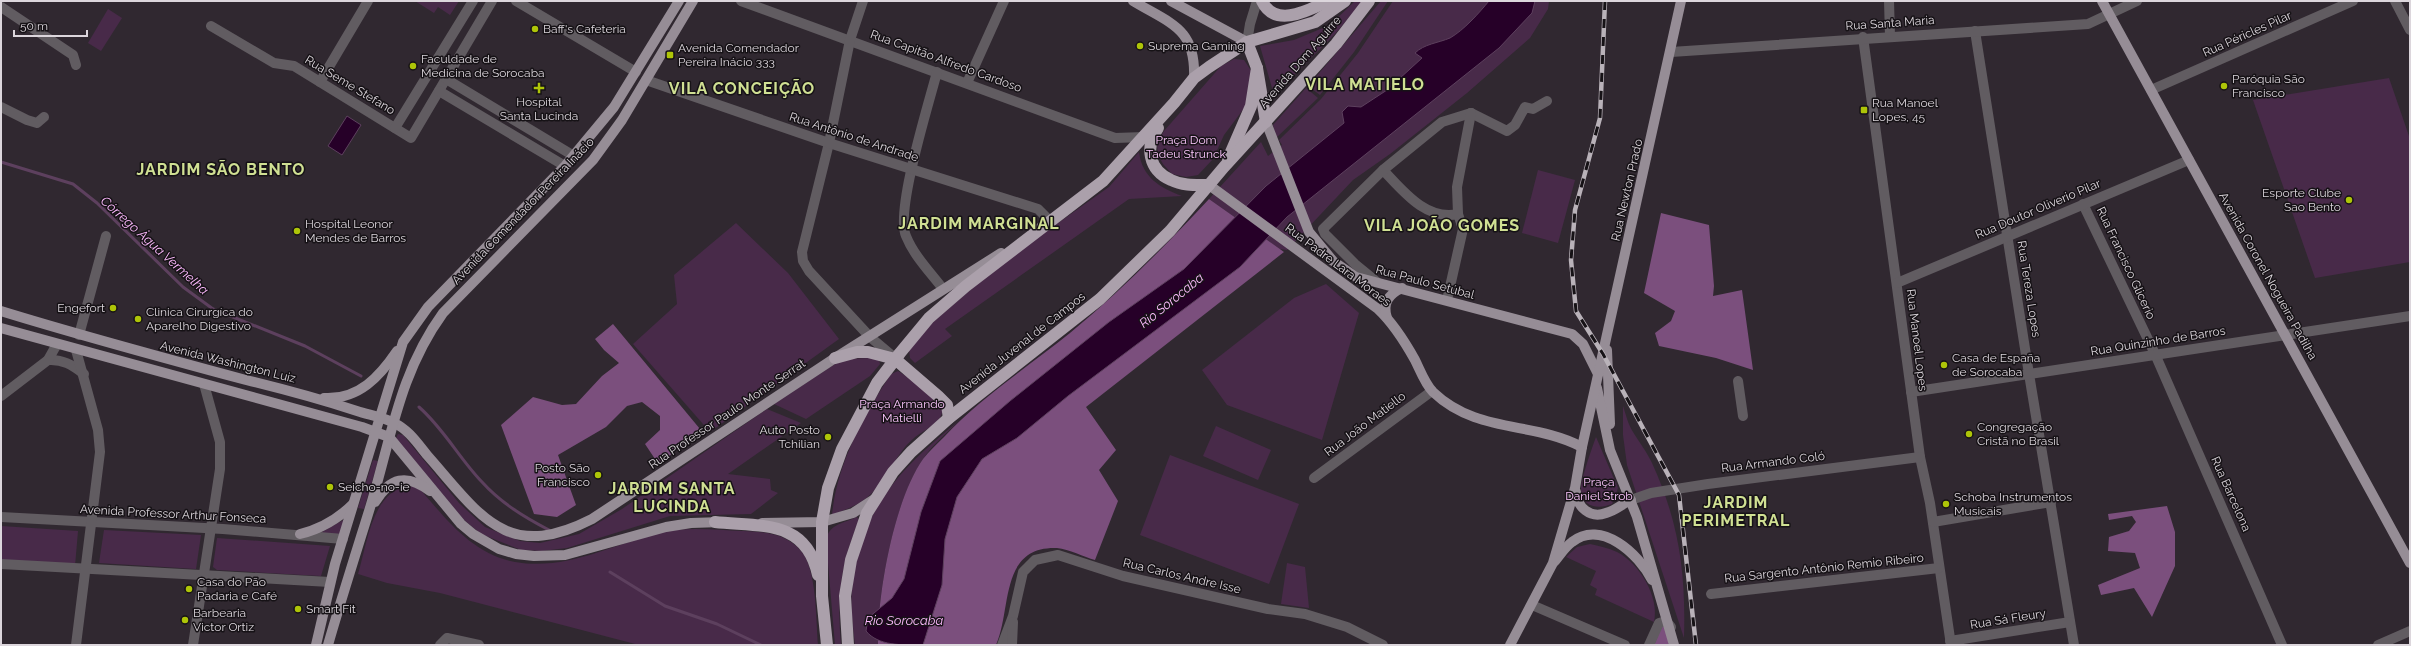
<svg xmlns="http://www.w3.org/2000/svg" width="2411" height="646" viewBox="0 0 2411 646" font-family="Raleway,sans-serif">
	<style>
		.green { fill: #482a49 }
		.forest { fill: #7b4f7d }
		.water { fill: #260028; stroke: #5d405e }
		.lines { fill: none; stroke-linecap: round; stroke-linejoin: round }
		.stream { stroke: #5d405e; stroke-width: 3 }
		.minor { stroke: #615c61; stroke-width: 10 }
		.major { stroke: #968d96; stroke-width: 10 }
		.highway { stroke: #aba0ab; stroke-width: 12 }
		.rail-casing { stroke: #b9b2b9; stroke-width: 4.5 }
		.rail { stroke: #161216; stroke-width: 3; stroke-dasharray: 9; stroke-linecap: butt }
		.poi-dot { fill: #aec508; stroke: #161216; stroke-width: 1.5 }
		.labels { text-anchor: middle; stroke-width: 3; stroke-linejoin: round; paint-order: stroke }
		.street-label { font-size: 12px; fill: #dcd6dc; stroke: #161216 }
		.poi-label { font-size: 12px; fill: #dcd6dc; stroke: #161216; text-anchor: start }
		.park-label { font-size: 12px; fill: #fbc5fc; stroke: #161216 }
		.water-label { font-size: 13px; font-style: italic; fill: #febaff; stroke: #161216 }
		.district-label { font-size: 16px; font-weight: bold; letter-spacing: 1px; fill: #d0e093; stroke: #161216 }
	</style>
	<rect width="100%" height="100%" fill="#302830"/>
	<g class="green">
		<path d="M415 1H459L450 15 438 7 434 13Z"/>
		<path d="M1355 1H1363L1335 34 1274 95 1260 46 1294 40 1330 25Z"/>
		<path d="M1381 1H1388L1354 52 1320 95 1308 86Z"/>
		<path d="M1393 1H1549L1548 9 1530 38 1467 93 1390 154 1353 180 1287 250 1279 249 1209 199 1261 142 1268 156 1282 145 1279 140 1321 99 1358 53Z"/>
		<path d="M108 9 122 18 101 51 88 43Z"/>
		<path d="M1234 59 1244 60 1252 72 1248 103 1224 135 1213 159 1198 175 1186 177 1172 174 1163 164 1158 155 1157 143 1164 131 1221 66Z"/>
		<path d="M2389 78 2410 139V262L2315 278 2253 100Z"/>
		<path d="M1306 88 1318 98 1276 138 1273 125Z"/>
		<path d="M1139 152C1142 177 1160 188 1182 196L1129 199 945 329 952 336 915 363 910 358 909 349 925 329 975 286 1034 240 1109 187Z"/>
		<path d="M1538 170 1575 180 1558 243 1522 233Z"/>
		<path d="M736 223 788 273 839 339 710 432 633 344 677 304 674 275Z"/>
		<path d="M1326 284 1359 313 1322 440 1227 405 1202 370 1294 298Z"/>
		<path d="M869 358 879 360 880 364 870 376 806 419 774 404 835 364 846 359Z"/>
		<path d="M898 371C908 377 939 398 942 408 945 422 922 431 914 438 896 453 888 478 872 493 860 505 847 509 832 515 837 464 863 416 891 374Z"/>
		<path d="M1623 406C1626 415 1628 424 1633 432 1639 442 1647 452 1652 463 1679 522 1686 573 1684 638L1627 465 1623 435Z"/>
		<path d="M767 409 801 423 728 474 770 479 771 490 778 493 751 514 670 516 567 548 542 551 521 550 481 534 464 520 395 440 398 434 403 435 459 503 485 527 520 541 540 543 579 534 622 509Z"/>
		<path d="M961 419C949 431 933 444 923 459 894 501 877 594 878 645H855C853 627 850 608 852 590 860 508 900 469 961 419Z"/>
		<path d="M1216 426 1271 450 1258 480 1203 456Z"/>
		<path d="M1596 437 1618 488 1612 504C1600 509 1582 508 1581 491 1580 481 1592 448 1596 437Z"/>
		<path d="M1170 455 1299 504 1269 584 1140 535Z"/>
		<path d="M373 460 378 461 364 509 358 508Z"/>
		<path d="M410 486 419 488C446 519 472 554 515 562 566 571 611 545 659 533 686 526 715 530 743 531 764 532 786 533 801 551 817 568 816 622 818 645H639L440 593 387 583 358 574C367 545 372 489 410 486Z"/>
		<path d="M857 517 859 520C840 567 837 595 841 645H835L826 540C829 524 844 523 857 517Z"/>
		<path d="M345 519 341 536H315Z"/>
		<path d="M1 526 78 531 75 566 1 561Z"/>
		<path d="M104 530 201 535 196 569 99 563Z"/>
		<path d="M217 538 330 546 321 576 217 570 213 567Z"/>
		<path d="M1590 544C1599 546 1608 548 1617 552 1639 563 1660 597 1654 622L1595 595 1597 589 1590 585 1596 571 1566 557 1577 547Z"/>
		<path d="M1287 563 1305 567 1309 608 1281 604Z"/>
	</g>
	<g class="forest">
		<path d="M1209 199 1284 252 1086 407 1116 450 1099 470 1118 501 1095 560C1084 557 1069 549 1057 548 999 546 1012 609 996 645H878C877 595 894 500 923 459 929 451 937 444 944 437 981 397 1028 367 1070 333 1120 292 1165 246 1209 199Z"/>
		<path d="M1661 213 1709 225 1714 286 1713 296 1742 290 1753 370 1716 358 1659 346 1655 333 1671 321 1675 311 1644 293Z"/>
		<path d="M613 324 700 429 659 465 645 444 660 430V416L642 402 627 406 606 427 558 455 576 505 557 517 534 514 501 425 533 397 562 405 576 404 602 376 619 363 604 350 595 339Z"/>
		<path d="M2167 506 2175 532V566L2152 617 2134 588 2101 595 2098 585 2140 568 2135 553 2108 551 2109 537 2129 531 2136 522 2132 516 2109 520 2108 514Z"/>
		<path d="M1662 626H1665L1666 628 1669 645H1654Z"/>
	</g>
	<g class="water">
		<path d="M1489 1H1535L1532 13 1499 48 1287 217 1240 267 1068 396 1017 438 982 459 957 497 945 539 942 585 923 645C902 645 878 646 866 631L868 618 892 598 904 579 921 512 940 461 1010 401 1109 322 1184 269 1266 186 1344 123 1342 112 1348 106 1361 107 1387 90 1422 58 1415 53C1424 44 1438 43 1450 38 1464 30 1479 13 1489 1Z"/>
		<path d="M347 116 361 125 342 155 328 146Z"/>
	</g>
	<g class="lines">
		<g class="stream">
			<path d="M1 162 73 184 97 203 183 287 213 309 305 346 361 376"/>
			<path d="M419 407C444 429 459 458 482 482 501 503 524 517 549 530"/>
			<path d="M610 572 665 606 717 624 761 645"/>
		</g>
		<g class="minor">
			<path d="M516 1 636 72"/>
			<path d="M741 1 1115 138 1144 137"/>
			<path d="M863 1 850 40 829 143 802 252 803 261 809 271 870 337 895 358"/>
			<path d="M1889 1 1890 36"/>
			<path d="M2395 1 2410 30"/>
			<path d="M1 7 73 55 76 65"/>
			<path d="M211 26 274 63 294 66 411 138 492 1"/>
			<path d="M1975 31 2029 374 2074 645"/>
			<path d="M1863 37 1920 457 1930 503 1951 645"/>
			<path d="M1247 42 1250 24 1257 1"/>
			<path d="M1671 52 2088 24 2137 1"/>
			<path d="M937 72C929 103 895 211 906 236 914 256 931 273 943 289"/>
			<path d="M446 79 574 156"/>
			<path d="M646 80 829 143 1038 209 1051 222"/>
			<path d="M320 82 368 1"/>
			<path d="M967 83 1004 1"/>
			<path d="M2151 90 2353 1"/>
			<path d="M439 91 565 166"/>
			<path d="M1 107 27 120 37 123 44 117"/>
			<path d="M1471 113 1507 131 1515 125 1525 107 1533 109 1547 101"/>
			<path d="M395 128 473 1"/>
			<path d="M1383 170C1403 191 1426 221 1458 214"/>
			<path d="M2083 204 2155 354 2282 645"/>
			<path d="M1377 282 1355 264 1325 234 1323 229 1383 170 1442 122 1471 113"/>
			<path d="M1897 283 2189 160"/>
			<path d="M1447 300 1463 229 1458 214 1457 187 1471 113"/>
			<path d="M79 335 106 236"/>
			<path d="M48 360C63 359 72 365 84 374"/>
			<path d="M1738 381 1743 416"/>
			<path d="M1911 392 2410 316"/>
			<path d="M1 396 48 360 57 344"/>
			<path d="M1314 478 1432 391"/>
			<path d="M1631 500 1651 493 1708 484 1920 457"/>
			<path d="M1 517 223 529 343 539"/>
			<path d="M1933 522 2051 502"/>
			<path d="M1 564 330 582"/>
			<path d="M1711 594 1939 568"/>
			<path d="M1532 605 1625 645"/>
			<path d="M1950 641 2070 622"/>
			<path d="M76 645 100 452 98 430 76 350"/>
			<path d="M193 645 220 469V442L204 384"/>
			<path d="M440 645 447 638 479 645"/>
			<path d="M1002 645 1013 616 1023 572 1035 560 1058 555 1123 576 1268 609 1305 614 1347 627 1383 645"/>
			<path d="M1012 645 1013 622"/>
			<path d="M1649 645 1659 623 1666 621 1671 627"/>
			<path d="M2378 645 2410 631"/>
		</g>
		<g class="major">
			<path d="M1133 1C1171 24 1196 28 1194 78"/>
			<path d="M1171 1 1247 42"/>
			<path d="M2102 1 2410 563"/>
			<path d="M1266 122 1309 232 1333 261 1356 277 1572 334 1583 344 1598 374"/>
			<path d="M1209 185 1378 309C1393 323 1405 342 1415 360 1420 370 1425 384 1433 392 1477 434 1533 421 1582 447"/>
			<path d="M1 311C82 336 164 358 246 380 283 389 320 399 357 411 369 415 383 417 394 423 408 429 418 444 427 455 480 515 506 563 592 519L835 358 1001 253"/>
			<path d="M1387 318C1382 303 1389 294 1402 288"/>
			<path d="M1 328 362 427 389 437 461 524 473 534 499 549 516 554 534 556 565 555 666 527 691 523 722 522"/>
			<path d="M1607 350 1610 424"/>
			<path d="M1597 388 1610 450 1637 517 1674 645"/>
			<path d="M324 398C359 400 380 376 397 351"/>
			<path d="M1576 492C1577 507 1590 519 1606 513 1615 511 1622 504 1631 500"/>
			<path d="M375 502C390 478 406 473 430 491"/>
			<path d="M762 523 822 522 853 513 876 498"/>
			<path d="M300 534C321 529 338 519 353 504"/>
			<path d="M1555 561C1560 555 1565 547 1572 542 1601 519 1639 554 1652 580"/>
			<path d="M316 645 335 564 403 342 428 307 565 166 614 107 679 1"/>
			<path d="M328 645C341 600 355 556 369 511 391 441 398 375 443 313L593 160 622 120 693 1"/>
			<path d="M1510 645 1553 563 1575 488 1582 447 1681 1"/>
		</g>
		<g class="highway">
			<path d="M1262 1C1275 29 1309 10 1328 1"/>
			<path d="M1247 42 1257 68 1266 122"/>
			<path d="M1158 128C1145 146 1148 170 1171 180 1183 186 1196 185 1209 185"/>
			<path d="M1228 159 1251 106 1257 68"/>
			<path d="M835 358 857 352H868L895 359 938 396 947 405 949 418"/>
			<path d="M715 522C761 527 806 519 818 575"/>
			<path d="M827 645 822 596V522L828 488 842 449 877 383 900 353 929 318 966 286 1103 181 1174 103 1194 78 1209 67 1247 42 1315 22 1345 1"/>
			<path d="M848 645 845 596 851 560 867 513 893 472 911 452 949 418 1100 299 1170 231 1224 167 1336 44 1369 1"/>
		</g>
		<defs>
			<path id="rail" d="M1605 1 1600 118 1575 210 1571 260 1576 311 1603 354 1679 495 1696 645"/>
		</defs>
		<use href="#rail" class="rail-casing"/>
		<use href="#rail" class="rail"/>
	</g>
	<g class="poi-dot">
		<circle cx="535" cy="29" r="4"/>
		<circle cx="1140" cy="46" r="4"/>
		<rect x="666" y="51" width="8" height="8" rx="2"/>
		<circle cx="413" cy="66" r="4"/>
		<circle cx="2224" cy="86" r="4"/>
		<path d="M537 82h4v4h4v4h-4v4h-4v-4h-4v-4h4z"/>
		<rect x="1860" y="106" width="8" height="8" rx="2"/>
		<circle cx="2349" cy="200" r="4"/>
		<circle cx="297" cy="231" r="4"/>
		<circle cx="113" cy="308" r="4"/>
		<circle cx="138" cy="319" r="4"/>
		<circle cx="1944" cy="365" r="4"/>
		<circle cx="1969" cy="434" r="4"/>
		<circle cx="828" cy="437" r="4"/>
		<circle cx="598" cy="475" r="4"/>
		<circle cx="330" cy="487" r="4"/>
		<circle cx="1946" cy="504" r="4"/>
		<circle cx="189" cy="589" r="4"/>
		<circle cx="298" cy="609" r="4"/>
		<circle cx="185" cy="620" r="4"/>
	</g>
	<g class="labels">
		<g class="street-label">
			<text transform="translate(1890 23) rotate(-4)" y="4">Rua Santa Maria</text>
			<text transform="translate(2247 34) rotate(-24)" y="4">Rua Péricles Pilar</text>
			<text transform="translate(946 61) rotate(20)" y="4">Rua Capitão Alfredo Cardoso</text>
			<text transform="translate(1300 62) rotate(-49)" y="4">Avenida Dom Aguirre</text>
			<text transform="translate(350 85) rotate(31)" y="4">Rua Seme Stefano</text>
			<text transform="translate(854 137) rotate(18)" y="4">Rua Antônio de Andrade</text>
			<text transform="translate(1627 190) rotate(-77)" y="4">Rua Newton Prado</text>
			<text transform="translate(2038 209) rotate(-23)" y="4">Rua Doutor Oliverio Pilar</text>
			<text transform="translate(523 211) rotate(-46)" y="4">Avenida Comendador Pereira Inácio</text>
			<text transform="translate(2126 263) rotate(65)" y="4">Rua Francisco Glicerio</text>
			<text transform="translate(1338 265) rotate(37)" y="4">Rua Padre Lara Moraes</text>
			<text transform="translate(2268 276) rotate(61)" y="4">Avenida Coronel Nogueira Padilha</text>
			<text transform="translate(1425 282) rotate(15)" y="4">Rua Paulo Setúbal</text>
			<text transform="translate(2029 289) rotate(81)" y="4">Rua Tereza Lopes</text>
			<text transform="translate(1917 340) rotate(83)" y="4">Rua Manoel Lopes</text>
			<text transform="translate(2158 341) rotate(-9)" y="4">Rua Quinzinho de Barros</text>
			<text transform="translate(1022 343) rotate(-38)" y="4">Avenida Juvenal de Campos</text>
			<text transform="translate(228 362) rotate(14)" y="4">Avenida Washington Luiz</text>
			<text transform="translate(727 414) rotate(-34)" y="4">Rua Professor Paulo Monte Serrat</text>
			<text transform="translate(1365 424) rotate(-37)" y="4">Rua João Matiello</text>
			<text transform="translate(1773 462) rotate(-7)" y="4">Rua Armando Coló</text>
			<text transform="translate(2231 494) rotate(66)" y="4">Rua Barcelona</text>
			<text transform="translate(173 514) rotate(3)" y="4">Avenida Professor Arthur Fonseca</text>
			<text transform="translate(1824 568) rotate(-6)" y="4">Rua Sargento Antônio Remio Ribeiro</text>
			<text transform="translate(1182 576) rotate(13)" y="4">Rua Carlos Andre Isse</text>
			<text transform="translate(2008 619) rotate(-9)" y="4">Rua Sá Fleury</text>
		</g>
		<g class="poi-label">
			<text x="543" y="33">Baff's Cafeteria</text>
			<text x="1148" y="50">Suprema Gaming</text>
			<text x="678" y="52">Avenida Comendador<tspan x="678" dy="14">Pereira Inácio 333</tspan></text>
			<text x="421" y="63">Faculdade de<tspan x="421" dy="14">Medicina de Sorocaba</tspan></text>
			<text x="2232" y="83">Paróquia São<tspan x="2232" dy="14">Francisco</tspan></text>
			<text x="539" y="106" text-anchor="middle">Hospital<tspan x="539" dy="14">Santa Lucinda</tspan></text>
			<text x="1872" y="107">Rua Manoel<tspan x="1872" dy="14">Lopes, 45</tspan></text>
			<text x="2341" y="197" text-anchor="end">Esporte Clube<tspan x="2341" dy="14">Sao Bento</tspan></text>
			<text x="305" y="228">Hospital Leonor<tspan x="305" dy="14">Mendes de Barros</tspan></text>
			<text x="105" y="312" text-anchor="end">Engefort</text>
			<text x="146" y="316">Clinica Cirurgíca do<tspan x="146" dy="14">Aparelho Digestivo</tspan></text>
			<text x="1952" y="362">Casa de España<tspan x="1952" dy="14">de Sorocaba</tspan></text>
			<text x="1977" y="431">Congregação<tspan x="1977" dy="14">Cristã no Brasil</tspan></text>
			<text x="820" y="434" text-anchor="end">Auto Posto<tspan x="820" dy="14">Tchilian</tspan></text>
			<text x="590" y="472" text-anchor="end">Posto São<tspan x="590" dy="14">Francisco</tspan></text>
			<text x="338" y="491">Seicho-no-ie</text>
			<text x="1954" y="501">Schoba Instrumentos<tspan x="1954" dy="14">Musicais</tspan></text>
			<text x="197" y="586">Casa do Pão<tspan x="197" dy="14">Padaria e Café</tspan></text>
			<text x="306" y="613">Smart Fit</text>
			<text x="193" y="617">Barbearia<tspan x="193" dy="14">Victor Ortiz</tspan></text>
		</g>
		<g class="park-label">
			<text x="1186" y="144">Praça Dom<tspan x="1186" dy="14">Tadeu Strunck</tspan></text>
			<text x="902" y="408">Praça Armando<tspan x="902" dy="14">Matielli</tspan></text>
			<text x="1599" y="486">Praça<tspan x="1599" dy="14">Daniel Strob</tspan></text>
		</g>
		<g class="water-label">
			<text transform="translate(155 245) rotate(42)" y="5">Córrego Água Vermelha</text>
			<text transform="translate(1171 300) rotate(-39)" y="5">Rio Sorocaba</text>
			<text x="904" y="625">Rio Sorocaba</text>
		</g>
		<g class="district-label">
			<text x="1365" y="90">VILA MATIELO</text>
			<text x="742" y="94">VILA CONCEIÇÃO</text>
			<text x="221" y="175">JARDIM SÃO BENTO</text>
			<text x="979" y="229">JARDIM MARGINAL</text>
			<text x="1442" y="231">VILA JOÃO GOMES</text>
			<text x="672" y="494">JARDIM SANTA<tspan x="672" dy="18">LUCINDA</tspan></text>
			<text x="1736" y="508">JARDIM<tspan x="1736" dy="18">PERIMETRAL</tspan></text>
		</g>
	</g>
	<rect width="2411" height="646" fill="none" stroke="#dcd6dc" stroke-width="4"/>
	<path d="M14 30v6h73v-6" fill="none" stroke="#dcd6dc" stroke-width="2"/>
	<text x="20" y="30" font-size="12" fill="#dcd6dc" stroke="#161216" stroke-width="3" paint-order="stroke">50 m</text>
</svg>
